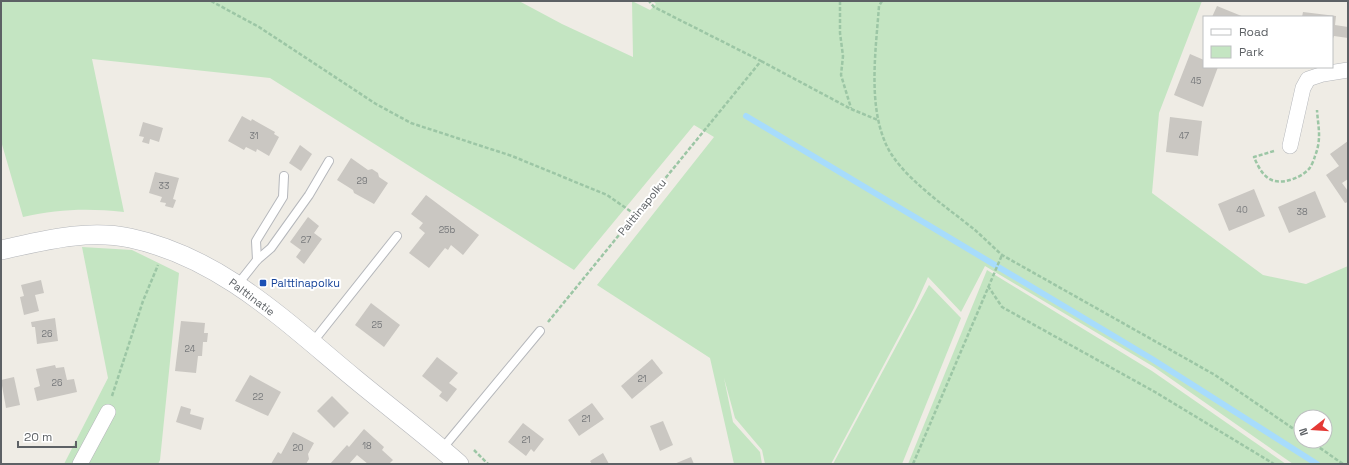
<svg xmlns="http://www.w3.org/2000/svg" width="1349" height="465" viewBox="0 0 1349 465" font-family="'Space Grotesk',sans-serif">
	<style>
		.green { fill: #c4e5c2; fill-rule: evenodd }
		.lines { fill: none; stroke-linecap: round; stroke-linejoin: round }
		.stream { stroke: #a7dcfc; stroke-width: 6 }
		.building { fill: #cac7c2 }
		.service-casing { stroke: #b5b7bb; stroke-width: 10 }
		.minor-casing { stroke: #b5b7bb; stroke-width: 16 }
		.tertiary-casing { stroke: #b5b7bb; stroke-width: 20 }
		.path { stroke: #9cc6a5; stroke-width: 2.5; stroke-dasharray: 4 2; stroke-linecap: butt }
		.service { stroke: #fff; stroke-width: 8 }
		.minor { stroke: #fff; stroke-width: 15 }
		.tertiary { stroke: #fff; stroke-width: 19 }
		.transit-dot { fill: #1a4fb4; stroke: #fff; stroke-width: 1.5 }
		.labels { text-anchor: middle; stroke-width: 4; stroke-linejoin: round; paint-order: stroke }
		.number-label { font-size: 9px; fill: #787a7c }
		.street-label { font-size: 11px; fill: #5d6165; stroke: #fff }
		.transit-label { font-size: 11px; fill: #164399; stroke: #fff; text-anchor: start }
	</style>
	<rect width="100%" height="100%" fill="#efece5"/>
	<g class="green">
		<path d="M1 1H519L562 24 633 57 632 1 650 10 656 4 653 1H1202L1159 113 1152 193 1263 275 1306 284 1348 266V464H1293L1154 367 985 266 961 312 928 277 914 308 831 464H765L762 450 735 418 724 378 733 422 760 452 762 464H734L710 358 597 285 714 137 694 125 574 270 270 78 92 59 124 212C88 208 58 209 23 217L1 141ZM1301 417H1325V441H1301Z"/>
		<path d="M82 247 132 250 179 273 160 460 158 464H64L108 378Z"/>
		<path d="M987 270 1152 371 1286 464H908Z"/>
		<path d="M929 285 961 318 902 464H833Z"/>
	</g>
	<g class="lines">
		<path class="stream" d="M746 116 1152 359 1317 464"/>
	</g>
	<g class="building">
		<path d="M1217 6 1244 17H1212Z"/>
		<path d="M1303 12 1336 16 1335 25 1348 27V38L1334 36 1332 41V17H1302Z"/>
		<path d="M1190 54 1204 60V67H1218L1203 107 1174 95Z"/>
		<path d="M242 116 251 121 252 119 275 132 274 134 279 137 269 156 257 149 256 152 246 147 244 150 228 141Z"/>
		<path d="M1170 117 1202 121 1198 156 1166 152Z"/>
		<path d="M143 122 163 128 159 142 150 139 149 144 142 142 144 137 139 136Z"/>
		<path d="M1348 141V179L1342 183 1348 191V202L1345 203 1326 175 1339 166 1330 154Z"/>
		<path d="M300 145 312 154 301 171 289 163Z"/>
		<path d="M351 158 368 170 372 169 378 173 379 177 388 183 374 204 354 193 353 190 337 180Z"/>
		<path d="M155 172 179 178 173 199 176 200 173 208 165 206 166 203 160 202 162 197 149 193Z"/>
		<path d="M1254 189 1265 216 1229 231 1218 204Z"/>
		<path d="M1315 191 1326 217 1289 233 1278 207Z"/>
		<path d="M426 195 479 235 463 255 451 245 448 250 445 248 429 268 409 253 425 233 419 228 423 223 411 214Z"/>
		<path d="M308 217 319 226 314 233 322 239 304 264 296 257 301 250 290 242Z"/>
		<path d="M41 280 44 293 35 295 39 311 24 315 20 297 24 296 21 285Z"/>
		<path d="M371 303 400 325 384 347 355 325Z"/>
		<path d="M55 318 58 341 37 344 35 327H32L31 322Z"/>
		<path d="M181 321 205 323 204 333H208L207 342H203L202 356H198L196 373 175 371Z"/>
		<path d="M437 357 458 373 449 383 457 389 447 402 439 396 442 392 422 376Z"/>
		<path d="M652 359 663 373 632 399 621 386Z"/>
		<path d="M55 365 56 368 64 367 67 380 74 379 77 392 37 401 34 388 40 386 36 369Z"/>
		<path d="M250 375 281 392 268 416 235 401Z"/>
		<path d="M14 377 20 405 6 408 1 380Z"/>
		<path d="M332 396 349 413 334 428 317 411Z"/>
		<path d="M592 403 604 419 579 436 568 420Z"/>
		<path d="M181 406 191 409 190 414 204 418 201 430 176 422Z"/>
		<path d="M663 421 673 445 660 451 650 426Z"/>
		<path d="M523 423 544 439 534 452 531 449 526 456 508 442Z"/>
		<path d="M364 429 384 447 382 450 393 460 389 464H368L357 455 349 464H330L347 445 349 447Z"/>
		<path d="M293 432 314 443 308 454 309 459 306 464H271L278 452 281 454Z"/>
		<path d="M603 453 609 464H592L590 461Z"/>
		<path d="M691 457 694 464H674Z"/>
	</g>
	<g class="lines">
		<defs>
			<g id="service">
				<path d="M257 260 256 241 283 197 284 176"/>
				<path d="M238 284 257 260 271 248 309 195 329 161"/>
				<path d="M312 343 397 236"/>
				<path d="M442 449 540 331"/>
			</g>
			<g id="minor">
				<path d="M1290 146 1303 88 1308 79 1323 74 1348 70"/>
				<path d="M80 464 108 412"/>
			</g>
			<path id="tertiary" d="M1 250C43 241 86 229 130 238 220 257 285 321 354 378 389 407 425 434 459 464"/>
		</defs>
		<use href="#service" class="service-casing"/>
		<use href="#minor" class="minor-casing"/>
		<use href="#tertiary" class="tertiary-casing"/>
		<g class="path">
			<path d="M211 1 259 27 376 104 411 123 512 156 607 195 636 215"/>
			<path d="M840 1V33L843 56 841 75 851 108"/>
			<path d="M882 1 879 6C876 48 868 102 885 142 898 175 948 208 975 230 984 238 993 247 1002 255L1215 375 1301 434"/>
			<path d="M761 61 851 109 878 120"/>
			<path d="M1274 151 1254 157C1257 164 1261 173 1268 178 1279 186 1299 179 1308 170 1311 167 1314 160 1315 156 1322 138 1318 127 1317 110"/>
			<path d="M988 286 1002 307 1155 392 1274 464"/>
			<path d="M548 322 761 61 654 7 649 1"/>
			<path d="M112 396 143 301 158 265"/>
			<path d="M1310 441 1343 464"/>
			<path d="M474 450 488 464"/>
			<path d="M913 464 1002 255"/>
		</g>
		<use href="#service" class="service"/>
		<use href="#minor" class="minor"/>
		<use href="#tertiary" class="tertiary"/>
	</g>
	<rect class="transit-dot" x="259" y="279" width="8" height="8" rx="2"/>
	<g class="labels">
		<g class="number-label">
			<text x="1196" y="84">45</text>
			<text x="254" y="139">31</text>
			<text x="1184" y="139">47</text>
			<text x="362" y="184">29</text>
			<text x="164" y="189">33</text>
			<text x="1242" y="213">40</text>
			<text x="1302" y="215">38</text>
			<text x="447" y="233">25b</text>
			<text x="306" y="243">27</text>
			<text x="377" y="328">25</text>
			<text x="47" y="337">26</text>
			<text x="190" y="352">24</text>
			<text x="642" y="382">21</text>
			<text x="57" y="386">26</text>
			<text x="258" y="400">22</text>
			<text x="586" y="422">21</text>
			<text x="526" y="443">21</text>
			<text x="367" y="449">18</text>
			<text x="298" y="451">20</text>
		</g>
		<g class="street-label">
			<text transform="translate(642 207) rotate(-51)" y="4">Palttinapolku</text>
			<text transform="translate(252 297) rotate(37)" y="4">Palttinatie</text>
		</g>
		<g class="transit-label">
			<text x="271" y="287">Palttinapolku</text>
		</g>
	</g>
	<rect width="1349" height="465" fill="none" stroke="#5d6165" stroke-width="4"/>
	<rect x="1203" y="16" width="130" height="52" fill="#ffffff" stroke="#bec0c1"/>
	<rect x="1211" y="29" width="20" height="6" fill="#ffffff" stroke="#bec0c1"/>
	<text x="1239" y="36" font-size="12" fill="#5d6165">Road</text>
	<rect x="1211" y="46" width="20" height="12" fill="#c4e5c2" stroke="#bec0c1"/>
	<text x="1239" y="56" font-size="12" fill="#5d6165">Park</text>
	<g transform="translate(1313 429) rotate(253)"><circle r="19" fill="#ffffff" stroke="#bec0c1"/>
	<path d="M0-3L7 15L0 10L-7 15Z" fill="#e43935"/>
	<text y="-6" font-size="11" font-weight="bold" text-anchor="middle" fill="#5d6165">N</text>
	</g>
	<path d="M18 441v6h58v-6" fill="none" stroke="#5d6165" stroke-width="2"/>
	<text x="24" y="441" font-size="12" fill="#5d6165" stroke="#ffffff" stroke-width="3" paint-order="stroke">20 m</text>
</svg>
